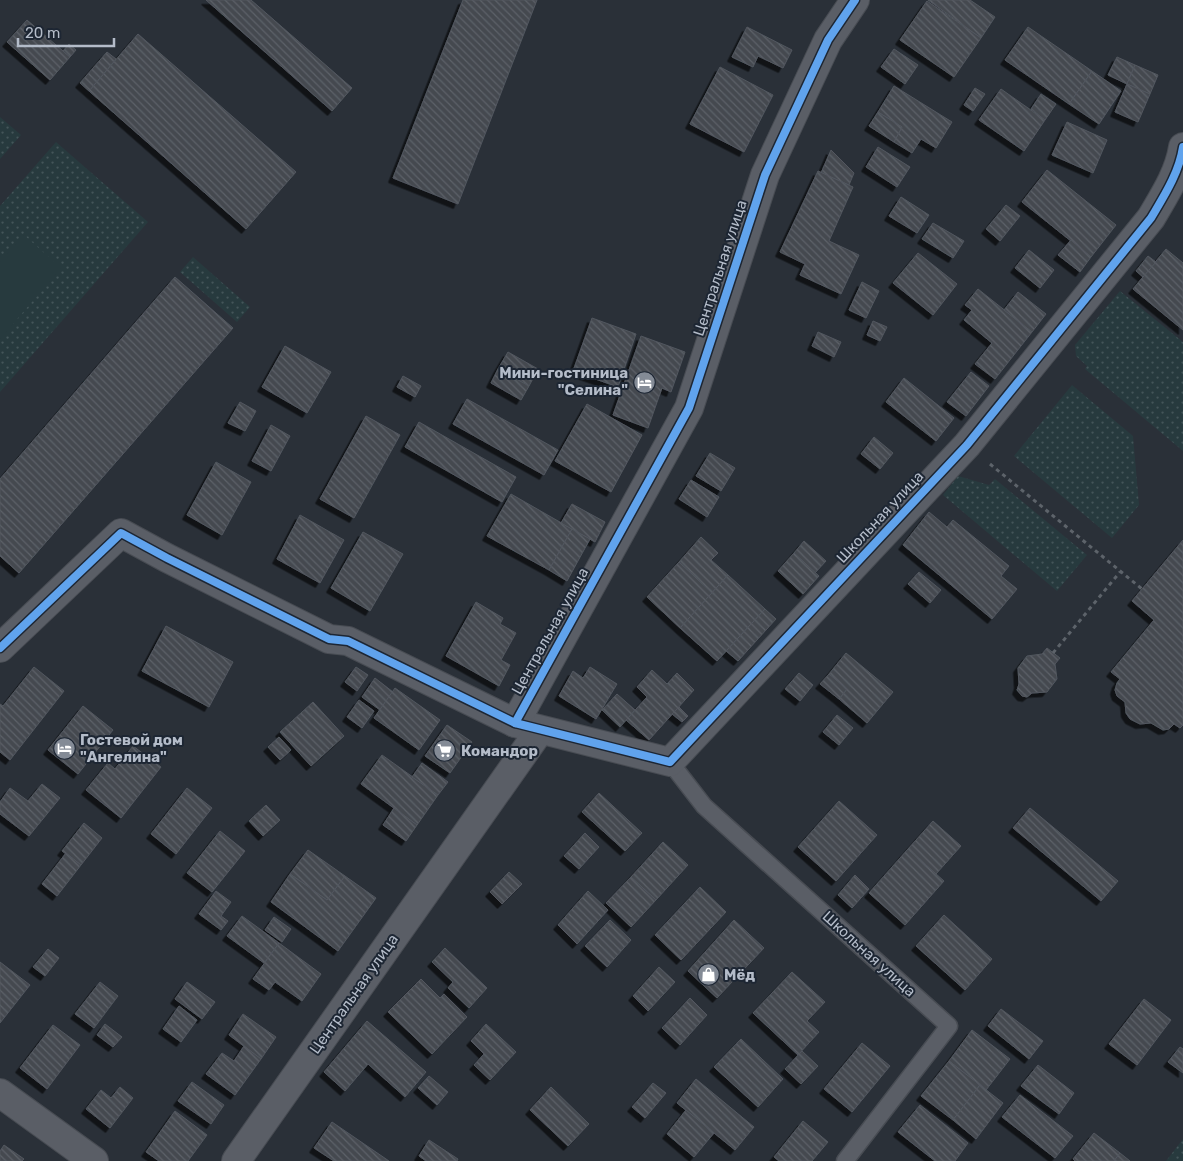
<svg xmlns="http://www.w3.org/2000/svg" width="1183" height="1161" viewBox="0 0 1183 1161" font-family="Rubik,sans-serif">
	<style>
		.grass { fill: url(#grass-dots) }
		.pitch { fill: #273a3e }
		.building { fill: url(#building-back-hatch); stroke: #52575f; filter: url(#shadow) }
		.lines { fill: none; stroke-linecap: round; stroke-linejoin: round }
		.lane-casing { stroke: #484c53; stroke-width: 19 }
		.street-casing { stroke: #484c53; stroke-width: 30 }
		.path { stroke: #5d636a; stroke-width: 3; stroke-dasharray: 4 4; stroke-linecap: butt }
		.lane { stroke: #5a5e66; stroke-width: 16 }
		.street { stroke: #5a5e66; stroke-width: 28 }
		.cycleway-casing { stroke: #1d2633; stroke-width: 11 }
		.cycleway { stroke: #60a3ed; stroke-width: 8 }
		.labels { text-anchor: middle; stroke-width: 4; stroke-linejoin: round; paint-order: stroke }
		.street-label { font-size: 15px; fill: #b4bcc9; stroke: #1d2633 }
		.poi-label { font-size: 15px; font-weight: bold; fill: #b4bcc9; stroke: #1d2633; text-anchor: start }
	</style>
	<defs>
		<pattern id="grass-dots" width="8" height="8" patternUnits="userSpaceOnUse" patternTransform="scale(1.25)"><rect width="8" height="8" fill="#273a3e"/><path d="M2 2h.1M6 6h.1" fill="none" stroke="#445559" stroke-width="1.8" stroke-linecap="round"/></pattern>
		<pattern id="building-back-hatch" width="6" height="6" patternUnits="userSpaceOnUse" patternTransform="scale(1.25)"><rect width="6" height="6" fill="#444950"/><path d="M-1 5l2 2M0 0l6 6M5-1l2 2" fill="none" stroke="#5d6168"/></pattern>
		<filter id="shadow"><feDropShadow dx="-4.5" dy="4.5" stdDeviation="0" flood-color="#0009"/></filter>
	</defs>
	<rect width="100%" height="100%" fill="#2a3038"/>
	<g class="grass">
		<path d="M0 117 21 135 0 159Z"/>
		<path d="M56 142 148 222 0 392V206Z"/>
		<path d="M193 257 250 307 237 322 180 272Z"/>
		<path d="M1120 291 1183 342V451L1085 369 1087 366 1076 356 1075 345Z"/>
		<path d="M1072 385 1133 436 1139 505 1112 538 1014 456Z"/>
		<path d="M958 476 989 485 995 479 1087 555 1057 591 943 495Z"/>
		<path d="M1183 1139V1161H1166Z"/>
	</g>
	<path class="pitch" d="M24 235 61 268 0 339V262Z"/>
	<g class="building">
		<path d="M206 0H251L352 88 332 111Z"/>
		<path d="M463 0H537L458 204 393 178Z"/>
		<path d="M928 0H970L995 17 981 38Z"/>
		<path d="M927 1 981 38 954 77 900 40Z"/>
		<path d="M27 20 70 57 50 80 7 42Z"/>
		<path d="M747 27 792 50 783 68 758 56 753 67 732 57Z"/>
		<path d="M1028 27 1092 71 1069 104 1005 60Z"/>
		<path d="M138 34 296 172 246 229 89 91Z"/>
		<path d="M69 44 76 50 70 57 63 51Z"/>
		<path d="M894 49 918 65 905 84 881 67Z"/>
		<path d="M107 52 116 59 89 91 80 83Z"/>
		<path d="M1117 57 1135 65 1127 84 1108 75Z"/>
		<path d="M1135 65 1158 75 1150 94 1127 84Z"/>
		<path d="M720 67 773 95 744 152 690 124Z"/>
		<path d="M1092 71 1121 91 1099 124 1069 104Z"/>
		<path d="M1127 84 1150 94 1138 122 1115 112Z"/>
		<path d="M894 86 952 122 936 148 921 139 912 153 894 142 902 127 878 112Z"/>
		<path d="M975 88 985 94 973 111 964 105Z"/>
		<path d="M1001 89 1045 120 1024 151 979 120Z"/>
		<path d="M1041 94 1056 104 1045 120 1031 109Z"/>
		<path d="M878 112 902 127 894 142 869 126Z"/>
		<path d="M1067 122 1107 140 1093 173 1052 155Z"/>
		<path d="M878 147 910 167 897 187 866 167Z"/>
		<path d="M831 150 854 173 849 185 821 173Z"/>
		<path d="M1047 170 1116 225 1091 257 1022 202Z"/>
		<path d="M818 171 853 187 829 241 859 255 841 294 800 275 805 264 780 252Z"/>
		<path d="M901 197 929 215 917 233 889 216Z"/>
		<path d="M1006 205 1020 216 1000 241 986 229Z"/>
		<path d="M933 223 964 241 953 258 922 239Z"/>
		<path d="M1071 240 1091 257 1080 272 1058 255Z"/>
		<path d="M1166 249 1183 263V330L1133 289Z"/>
		<path d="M1029 250 1054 270 1040 288 1015 268Z"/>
		<path d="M918 253 957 284 933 315 893 283Z"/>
		<path d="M1148 256 1156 262 1143 277 1136 271Z"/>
		<path d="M175 277 233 328 19 573 0 556V479Z"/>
		<path d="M862 282 879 291 866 318 849 310Z"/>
		<path d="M978 289 1032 332 995 379 975 364 992 343 964 320 972 310 965 305Z"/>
		<path d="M1018 292 1046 314 1032 332 1004 310Z"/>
		<path d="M592 318 636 334 618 387 573 371Z"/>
		<path d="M873 321 887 327 880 341 867 335Z"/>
		<path d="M818 332 841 342 834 357 812 346Z"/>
		<path d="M641 336 685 352 671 392 662 388 648 428 613 415Z"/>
		<path d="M285 346 331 372 307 413 262 387Z"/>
		<path d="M508 352 538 369 529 386 498 369Z"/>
		<path d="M498 369 529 386 521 400 491 383Z"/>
		<path d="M971 372 989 386 966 416 947 402Z"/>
		<path d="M403 376 421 386 415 397 397 387Z"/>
		<path d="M904 378 954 418 936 441 886 402Z"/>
		<path d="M467 399 558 450 544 475 453 424Z"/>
		<path d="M240 402 256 411 245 431 228 423Z"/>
		<path d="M587 404 642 435 611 492 555 461Z"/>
		<path d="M366 416 400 435 354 518 320 499Z"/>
		<path d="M419 422 516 477 502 502 405 447Z"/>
		<path d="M271 425 290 436 271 471 252 461Z"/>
		<path d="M874 437 893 453 880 469 861 454Z"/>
		<path d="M710 453 735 468 721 491 696 476Z"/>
		<path d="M216 462 251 482 222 535 187 515Z"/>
		<path d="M691 480 719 497 707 517 679 499Z"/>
		<path d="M511 494 572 529 549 570 487 536Z"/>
		<path d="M572 504 605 522 595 542 561 523Z"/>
		<path d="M929 512 947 527 953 520 1009 566 1001 576 1017 589 992 619 903 545Z"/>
		<path d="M300 515 344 540 320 583 277 559Z"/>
		<path d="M572 529 590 539 567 581 549 570Z"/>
		<path d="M363 532 403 554 370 611 331 588Z"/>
		<path d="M701 537 718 553 711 560 728 575 712 593 679 562Z"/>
		<path d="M1183 540V725L1180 728 1174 724 1169 729 1163 730 1151 723 1140 724 1130 719 1126 713 1125 702 1117 696 1115 690 1117 683 1120 679 1111 672 1154 620 1132 601Z"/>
		<path d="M804 541 826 561 815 573 794 553Z"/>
		<path d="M794 553 819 576 803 594 778 571Z"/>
		<path d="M679 562 712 593 680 628 647 597Z"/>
		<path d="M919 572 941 590 930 603 908 584Z"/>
		<path d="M728 575 765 609 717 661 680 628Z"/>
		<path d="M476 602 503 618 500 624 516 633 501 660 510 665 499 686 446 656Z"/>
		<path d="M765 609 776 619 738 661 726 651Z"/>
		<path d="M166 626 233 662 209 707 142 671Z"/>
		<path d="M1047 648 1060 658 1055 664 1057 679 1047 692 1032 693 1027 697 1022 696 1017 690 1019 684 1018 668 1027 656 1042 654Z"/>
		<path d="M846 653 893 692 867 723 839 699 847 689 829 674Z"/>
		<path d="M34 667 64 691 10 760 0 752V704L3 706Z"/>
		<path d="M356 667 368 675 357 691 345 682Z"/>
		<path d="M590 667 617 684 596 719 559 696 573 671 583 678Z"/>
		<path d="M652 670 667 684 677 673 694 690 649 740 626 720 647 697 637 687Z"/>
		<path d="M799 673 813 685 800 701 785 689Z"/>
		<path d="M829 674 847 689 839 699 820 684Z"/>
		<path d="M375 678 393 692 380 710 362 697Z"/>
		<path d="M395 688 440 720 419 750 374 718Z"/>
		<path d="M617 694 635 710 620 727 602 710Z"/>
		<path d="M359 700 374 711 362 728 347 717Z"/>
		<path d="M313 702 344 736 311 766 280 732Z"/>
		<path d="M83 706 113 730 78 774 48 750Z"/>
		<path d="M679 707 688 716 682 722 672 714Z"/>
		<path d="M837 715 853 728 839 745 823 732Z"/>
		<path d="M447 725 472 742 450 773 425 756Z"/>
		<path d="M279 737 291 750 280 760 268 747Z"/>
		<path d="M133 746 161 767 121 818 86 790 108 763 115 769Z"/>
		<path d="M382 755 438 795 417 825 361 784Z"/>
		<path d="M422 763 448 782 438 795 412 777Z"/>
		<path d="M42 784 60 798 29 836 0 814V802L10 788 28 801Z"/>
		<path d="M187 788 212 808 176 854 151 834Z"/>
		<path d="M599 793 642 833 625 851 582 812Z"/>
		<path d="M839 801 877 835 836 881 798 847Z"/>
		<path d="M266 805 280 820 263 836 249 821Z"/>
		<path d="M394 808 417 825 406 841 383 825Z"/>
		<path d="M1030 808 1118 881 1101 901 1013 828Z"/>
		<path d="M933 821 961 846 936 874 908 849Z"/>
		<path d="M84 823 102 838 81 865 62 851Z"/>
		<path d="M220 831 245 851 212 892 187 873Z"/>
		<path d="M585 833 599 847 579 869 564 856Z"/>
		<path d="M663 842 688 865 656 900 631 877Z"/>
		<path d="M908 849 944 881 905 925 869 893Z"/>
		<path d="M308 850 345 876 327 900 290 874Z"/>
		<path d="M66 853 81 865 57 896 42 884Z"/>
		<path d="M509 872 522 884 502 904 490 892Z"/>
		<path d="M290 874 327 900 345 876 376 898 338 951 271 902Z"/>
		<path d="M855 875 869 889 852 908 838 895Z"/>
		<path d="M631 877 656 900 631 927 606 903Z"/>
		<path d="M700 887 726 912 681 960 655 935Z"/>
		<path d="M216 891 231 902 221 916 228 921 221 930 199 914Z"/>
		<path d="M588 891 608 910 577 944 558 925Z"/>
		<path d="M944 915 992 959 965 990 916 946Z"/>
		<path d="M242 916 279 943 264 963 227 936Z"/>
		<path d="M274 917 291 929 282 942 265 930Z"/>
		<path d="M610 920 631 940 607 967 585 946Z"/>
		<path d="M734 920 764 948 717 998 688 971Z"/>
		<path d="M279 943 321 974 302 1001 275 982 269 990 253 979Z"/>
		<path d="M445 948 487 988 469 1008 448 988 453 982 432 962Z"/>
		<path d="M48 949 59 958 45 976 33 967Z"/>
		<path d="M0 962 30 985 0 1023Z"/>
		<path d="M659 967 675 982 648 1011 633 996Z"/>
		<path d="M792 972 825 1002 807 1021 819 1032 798 1055 753 1013Z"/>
		<path d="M421 979 440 998 444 994 467 1017 432 1054 388 1012Z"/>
		<path d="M100 982 118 996 94 1028 75 1014Z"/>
		<path d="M187 982 215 1002 202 1019 175 999Z"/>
		<path d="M690 998 707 1015 680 1045 662 1028Z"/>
		<path d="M1144 999 1171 1020 1137 1065 1109 1044Z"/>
		<path d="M179 1006 197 1020 181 1042 163 1029Z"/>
		<path d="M1001 1009 1043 1041 1029 1059 988 1026Z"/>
		<path d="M243 1014 276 1037 261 1059 229 1035Z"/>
		<path d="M367 1021 426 1072 405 1097 368 1064 345 1091 324 1072Z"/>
		<path d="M105 1024 122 1037 113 1047 97 1035Z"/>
		<path d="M486 1024 516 1052 490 1080 474 1065 484 1054 471 1041Z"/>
		<path d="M53 1025 80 1045 47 1089 20 1068Z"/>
		<path d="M972 1030 1010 1059 986 1090 949 1061Z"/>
		<path d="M741 1039 783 1079 758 1107 714 1067Z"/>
		<path d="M862 1043 890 1066 852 1112 824 1089Z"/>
		<path d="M244 1046 261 1059 235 1095 206 1074 222 1053 234 1061Z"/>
		<path d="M1180 1047 1183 1049V1073L1168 1062Z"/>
		<path d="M802 1051 818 1066 801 1084 785 1069Z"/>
		<path d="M949 1061 980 1085 953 1120 921 1096Z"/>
		<path d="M1038 1065 1074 1093 1059 1114 1021 1086Z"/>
		<path d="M429 1076 448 1092 437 1105 418 1088Z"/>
		<path d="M696 1079 754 1127 735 1150 677 1103Z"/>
		<path d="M192 1082 224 1105 211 1124 178 1101Z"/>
		<path d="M653 1083 666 1093 645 1118 632 1107Z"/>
		<path d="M980 1085 1003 1103 976 1139 953 1120Z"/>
		<path d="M120 1087 133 1098 110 1128 86 1109 101 1090 111 1098Z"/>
		<path d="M551 1087 589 1124 568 1146 530 1110Z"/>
		<path d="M1020 1095 1073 1136 1055 1158 1002 1117Z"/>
		<path d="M920 1105 968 1143 955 1161H935L898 1132Z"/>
		<path d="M686 1110 714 1133 694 1157 667 1134Z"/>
		<path d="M175 1111 207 1135 188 1161H159L146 1152Z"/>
		<path d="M803 1121 828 1142 812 1161H779L774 1157Z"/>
		<path d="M332 1122 389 1161H334L314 1148Z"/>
		<path d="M1094 1133 1120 1153 1114 1161H1075L1073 1159Z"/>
		<path d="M429 1140 458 1159 457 1161H426L419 1156Z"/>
		<path d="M4 1145 24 1159 22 1161H0V1151Z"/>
		<path d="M1120 1153 1130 1161H1114Z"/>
	</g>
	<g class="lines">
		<defs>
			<path id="lane" d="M670 762 704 806 949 1026 845 1161"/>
			<g id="street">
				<path d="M0 648 121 533 167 558 329 639 348 641 515 723 670 762 967 445 1151 218C1164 196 1179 173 1183 147"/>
				<path d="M515 723 689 408 765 175 828 40 855 0"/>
				<path d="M0 1093 94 1161"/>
				<path d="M236 1161 540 730"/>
			</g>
		</defs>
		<use href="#lane" class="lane-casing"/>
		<use href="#street" class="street-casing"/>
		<g class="path">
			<path d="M990 464 1142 589"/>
			<path d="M1053 653 1120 572"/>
		</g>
		<use href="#lane" class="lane"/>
		<use href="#street" class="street"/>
		<defs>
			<g id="cycleway">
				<path d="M0 648 121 533 167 558 329 639 348 641 515 723 670 762 967 445 1151 218C1164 196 1179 173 1183 147"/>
				<path d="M515 723 689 408 765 175 828 40 855 0"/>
			</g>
		</defs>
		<use href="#cycleway" class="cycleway-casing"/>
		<use href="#cycleway" class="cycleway"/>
	</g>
	<defs>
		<symbol id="hotel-disc" viewBox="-11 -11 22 22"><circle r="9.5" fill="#848b96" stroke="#1d2633"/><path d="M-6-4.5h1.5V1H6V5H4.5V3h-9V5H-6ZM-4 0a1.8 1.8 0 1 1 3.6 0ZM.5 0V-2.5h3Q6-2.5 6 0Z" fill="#fff"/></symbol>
		<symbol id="supermarket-disc" viewBox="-11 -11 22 22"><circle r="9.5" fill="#848b96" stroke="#1d2633"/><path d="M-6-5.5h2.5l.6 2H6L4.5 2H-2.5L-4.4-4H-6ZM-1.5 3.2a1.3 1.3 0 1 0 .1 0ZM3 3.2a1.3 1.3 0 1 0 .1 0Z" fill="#fff"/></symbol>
		<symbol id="shop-disc" viewBox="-11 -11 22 22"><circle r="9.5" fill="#848b96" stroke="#1d2633"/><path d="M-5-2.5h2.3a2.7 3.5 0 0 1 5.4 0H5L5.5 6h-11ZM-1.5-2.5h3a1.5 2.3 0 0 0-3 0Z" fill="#fff"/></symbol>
	</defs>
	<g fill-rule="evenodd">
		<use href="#hotel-disc" x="632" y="370" width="25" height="25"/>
		<use href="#hotel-disc" x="52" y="736" width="25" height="25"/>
		<use href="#supermarket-disc" x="432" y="738" width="25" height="25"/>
		<use href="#shop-disc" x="696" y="962" width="25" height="25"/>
	</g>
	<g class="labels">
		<g class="street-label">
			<text transform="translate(720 268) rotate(-72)" y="5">Центральная улица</text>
			<text transform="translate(880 517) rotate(-47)" y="5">Школьная улица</text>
			<text transform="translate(550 631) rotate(-61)" y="5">Центральная улица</text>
			<text transform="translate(869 954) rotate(42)" y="5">Школьная улица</text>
			<text transform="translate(354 994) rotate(-55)" y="5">Центральная улица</text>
		</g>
		<g class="poi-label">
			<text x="628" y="378" text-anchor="end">Мини-гостиница<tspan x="628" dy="17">"Селина"</tspan></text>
			<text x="80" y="745">Гостевой дом<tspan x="80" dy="17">"Ангелина"</tspan></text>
			<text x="461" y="756">Командор</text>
			<text x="724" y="980">Мёд</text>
		</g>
	</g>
	<path d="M18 38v8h96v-8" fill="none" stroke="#b4bcc9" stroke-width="2.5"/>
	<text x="25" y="38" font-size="15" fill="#b4bcc9" stroke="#1d2633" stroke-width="4" paint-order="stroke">20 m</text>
</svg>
